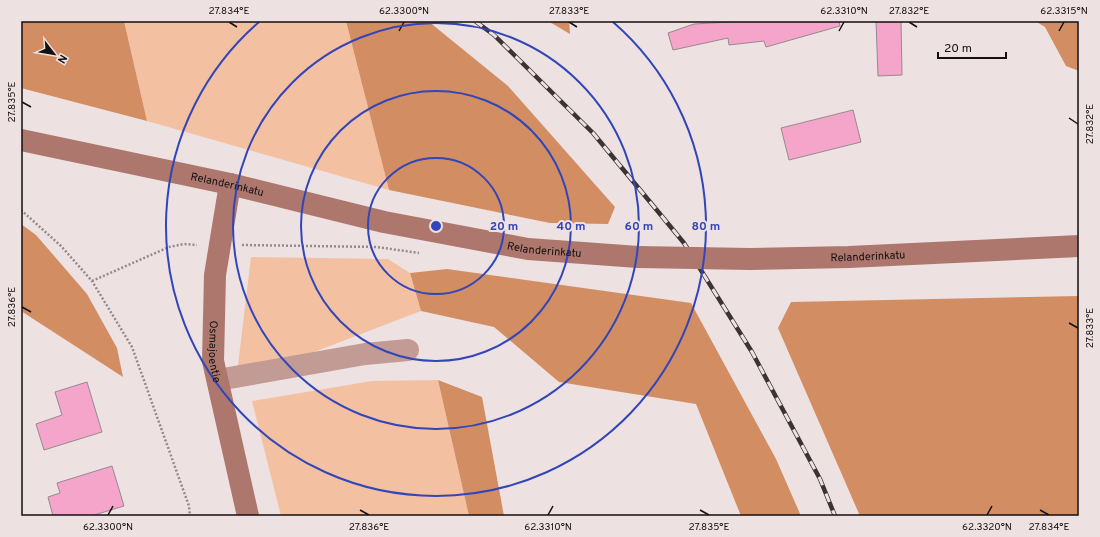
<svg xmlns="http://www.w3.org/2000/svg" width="1100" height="537" viewBox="0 0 1100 537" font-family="Overpass,sans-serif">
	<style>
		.green { fill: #f4c0a2 }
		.forest { fill: #d38d63 }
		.building { fill: #f4a5c9; stroke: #958a8f }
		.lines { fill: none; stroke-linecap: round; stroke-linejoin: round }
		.path { stroke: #938a8b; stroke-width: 2.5; stroke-dasharray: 2 2; stroke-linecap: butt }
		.street { stroke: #c19b94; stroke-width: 22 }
		.secondary { stroke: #ad776d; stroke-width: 22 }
		.rail-casing { stroke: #3b3435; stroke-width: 4.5 }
		.rail { stroke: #eee1e2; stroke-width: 3; stroke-dasharray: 9; stroke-linecap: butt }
		.secondary-bridge { stroke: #ad776d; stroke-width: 22 }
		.ticks { fill: none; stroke: #140f10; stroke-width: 1.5 }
		.ring { fill: none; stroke: #3146b8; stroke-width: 2 }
		.labels { text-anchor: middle; stroke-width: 4; stroke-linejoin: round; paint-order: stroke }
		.street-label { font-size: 11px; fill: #140f10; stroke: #eee1e2 }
		.centre { fill: #3146b8; stroke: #eee1e2; stroke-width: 2 }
		.ring-label { font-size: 12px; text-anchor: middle; font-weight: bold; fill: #3146b8; stroke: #eee1e2; stroke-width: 4; stroke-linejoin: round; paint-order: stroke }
		.neatline { fill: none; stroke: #140f10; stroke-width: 1.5 }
		.ticks-label { font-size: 10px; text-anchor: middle; fill: #140f10 }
	</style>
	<rect width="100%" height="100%" fill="#eee1e2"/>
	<g class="green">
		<path d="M124 21H346L389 190 147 121Z"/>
		<path d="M251 257 388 259 410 273 421 311 262 372 238 365Z"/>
		<path d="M438 380 469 516H281L252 401 372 381Z"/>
	</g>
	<g class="forest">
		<path d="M21 21H124L147 121 21 88Z"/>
		<path d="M346 21H428L508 86 615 207 608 224 550 223 389 190Z"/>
		<path d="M548 21H569L570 34Z"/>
		<path d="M1035 21H1079V71L1066 66 1045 27Z"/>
		<path d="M21 224 36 235 87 294 117 348 123 377 21 311Z"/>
		<path d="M447 269 691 303 776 459 801 516H741L696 404 559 382 494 327 421 311 410 273Z"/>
		<path d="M1079 296V516H860L778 328 791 302Z"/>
		<path d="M438 380 482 397 504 516H469Z"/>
	</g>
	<g class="building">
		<path d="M747 21H839L840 26 766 47 764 41 729 45 728 38 673 50 668 33 694 24Z"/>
		<path d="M876 21H901L902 75 878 76Z"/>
		<path d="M853 110 861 142 789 160 781 128Z"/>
		<path d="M87 382 102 432 44 450 36 424 62 415 55 392Z"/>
		<path d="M112 466 124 506 91 516H53L48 497 60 493 57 483Z"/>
	</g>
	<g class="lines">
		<g class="path">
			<path d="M21 210 61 246 92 281 132 347 189 506 190 516"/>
			<path d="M242 245 377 247 419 253"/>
			<path d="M92 281 169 247 184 244 197 245"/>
		</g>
		<path class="street" d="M218 380 365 354 408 350"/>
		<g class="secondary">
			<path id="s1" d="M21 140 230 184 384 222 528 249 638 257"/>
			<path id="s2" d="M230 184 215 275 213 361 248 516"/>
			<path id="s3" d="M750 259 849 257 1079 246"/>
		</g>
		<defs>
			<path id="rail" d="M475 21 494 35 593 133 684 243 752 352 820 479 835 516"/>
		</defs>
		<use href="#rail" class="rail-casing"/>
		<use href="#rail" class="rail"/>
		<path class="secondary-bridge" d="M638 257 750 259"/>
	</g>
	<path class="ticks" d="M229 22 237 27M569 22 577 27M909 22 917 27M399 31 404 22M839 31 844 22M1059 31 1064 22M22 102 31 107M1069 118 1078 124M22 307 31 312M1069 323 1078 328M360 510 369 515M700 510 709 515M1040 510 1049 515M108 515 113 506M548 515 553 506M987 515 992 506"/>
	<g class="ring">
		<circle cx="436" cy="226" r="68"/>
		<circle cx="436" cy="226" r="135"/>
		<circle cx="436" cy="226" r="203"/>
		<path d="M613 22A270 270 0 1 1 259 22"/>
	</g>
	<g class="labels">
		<g class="street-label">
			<text dy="4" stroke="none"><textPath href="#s1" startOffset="211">Relanderinkatu</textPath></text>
			<text dy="4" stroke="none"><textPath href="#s1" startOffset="535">Relanderinkatu</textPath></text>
			<text dy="4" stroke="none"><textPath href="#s3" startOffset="118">Relanderinkatu</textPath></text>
			<text dy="4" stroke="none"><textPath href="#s2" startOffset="169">Osmajoentie</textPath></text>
		</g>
	</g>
	<circle cx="436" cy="226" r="6" class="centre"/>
	<g class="ring-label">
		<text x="504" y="230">20 m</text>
		<text x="571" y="230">40 m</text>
		<text x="639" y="230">60 m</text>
		<text x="706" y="230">80 m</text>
	</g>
	<rect width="1100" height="537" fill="none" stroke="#eee1e2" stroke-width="44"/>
	<g transform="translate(54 54) rotate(121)" stroke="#eee1e2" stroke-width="3" paint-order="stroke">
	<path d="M0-3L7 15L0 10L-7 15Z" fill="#140f10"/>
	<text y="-6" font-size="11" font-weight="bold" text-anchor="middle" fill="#140f10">N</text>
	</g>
	<path d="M938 52v6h68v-6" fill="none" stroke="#140f10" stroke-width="2"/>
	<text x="944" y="52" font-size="12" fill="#140f10" stroke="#eee1e2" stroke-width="3" paint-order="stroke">20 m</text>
	<rect x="22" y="22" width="1056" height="493" class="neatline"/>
	<g class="ticks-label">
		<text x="229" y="14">27.834°E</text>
		<text x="404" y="14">62.3300°N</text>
		<text x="569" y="14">27.833°E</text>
		<text x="844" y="14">62.3310°N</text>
		<text x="909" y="14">27.832°E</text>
		<text x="1064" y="14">62.3315°N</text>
		<text transform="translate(11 102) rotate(-90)" y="4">27.835°E</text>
		<text transform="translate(1089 124) rotate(-90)" y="4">27.832°E</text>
		<text transform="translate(11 307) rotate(-90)" y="4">27.836°E</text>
		<text transform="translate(1089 328) rotate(-90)" y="4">27.833°E</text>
		<text x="108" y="530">62.3300°N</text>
		<text x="369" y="530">27.836°E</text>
		<text x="548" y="530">62.3310°N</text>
		<text x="709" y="530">27.835°E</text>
		<text x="987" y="530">62.3320°N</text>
		<text x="1049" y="530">27.834°E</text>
	</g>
</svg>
